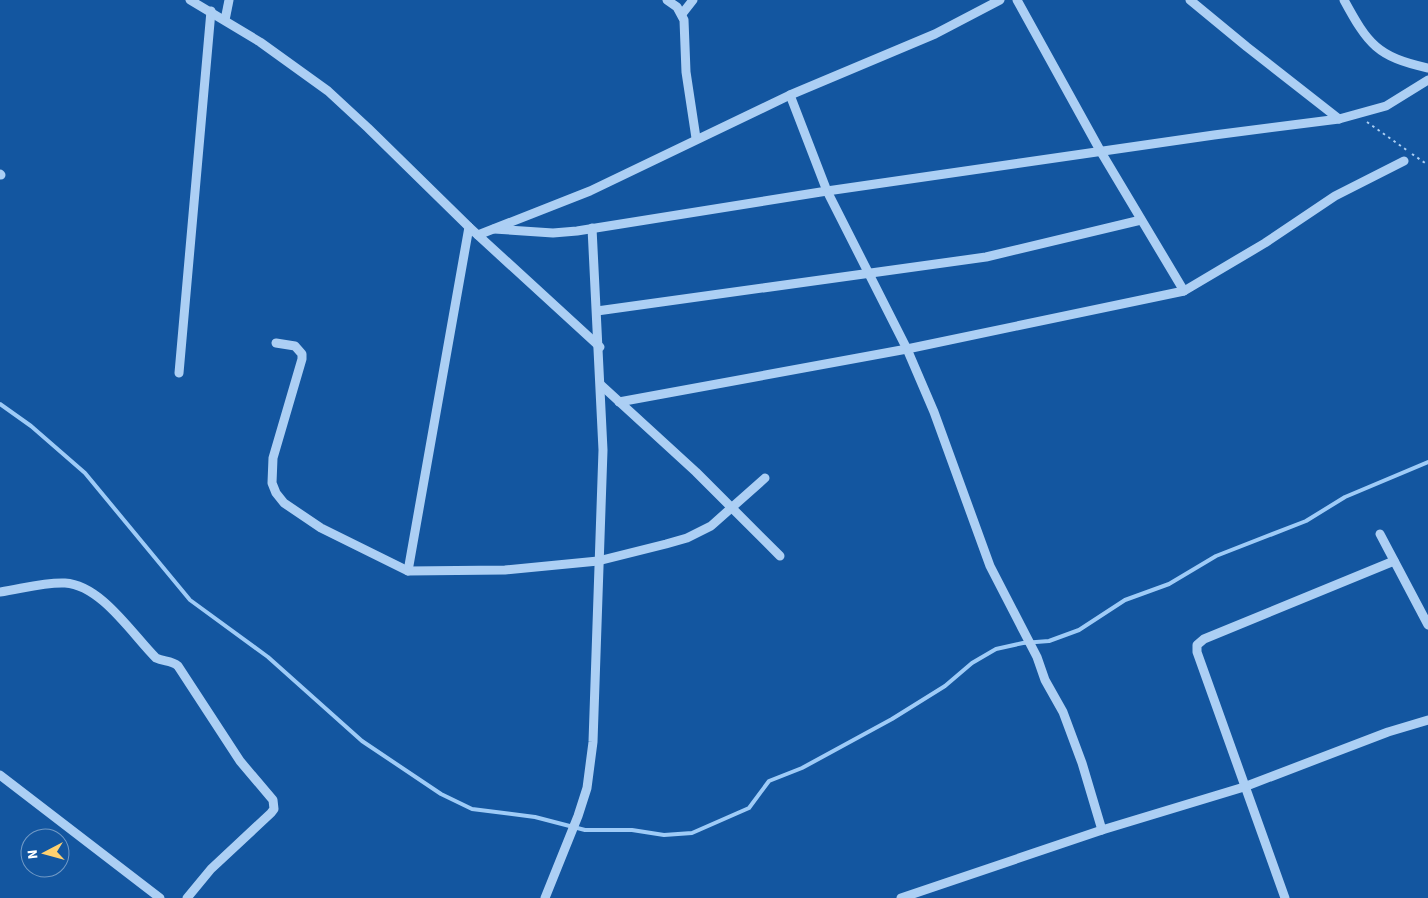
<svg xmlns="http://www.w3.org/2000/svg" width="1428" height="898" viewBox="0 0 1428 898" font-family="'Source Sans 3',sans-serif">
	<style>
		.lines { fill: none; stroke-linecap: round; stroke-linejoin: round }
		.stream { stroke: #9ecbf7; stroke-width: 4 }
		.path { stroke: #accff4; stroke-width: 2; stroke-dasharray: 2.5 4; stroke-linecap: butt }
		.minor { stroke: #accff4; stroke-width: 9 }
	</style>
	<rect width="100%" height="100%" fill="#1356a0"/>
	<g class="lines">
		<path class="stream" d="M0 404 31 426 85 473 190 600 268 657 362 741 441 794 472 809 535 817 585 830H632L664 835 692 833 749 808 769 781 802 768 892 719 945 686 972 663 996 649 1023 643 1049 641 1079 630 1125 600 1169 584 1216 556 1306 521 1345 497 1428 462"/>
		<g class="path">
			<path d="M1367 122 1408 151"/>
			<path d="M1412 154 1428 165"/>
		</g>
		<g class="minor">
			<path d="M190 0 260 42 328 91 368 128 469 227 600 347"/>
			<path d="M667 0 677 7 684 20 686 72 696 138"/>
			<path d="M1017 0 1101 152 1184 291"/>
			<path d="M1190 0 1247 47 1339 119"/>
			<path d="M1344 0C1368 44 1377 57 1428 68"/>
			<path d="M682 14 693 0"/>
			<path d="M225 20 229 0"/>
			<path d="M790 95 827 191 907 349 934 412 990 566 1037 657 1045 680 1063 712 1082 763 1102 830"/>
			<path d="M0 174 1 175"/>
			<path d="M494 229 553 233 577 231 827 191 1214 135 1339 119 1386 106 1428 80"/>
			<path d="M478 235 590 191 790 95 935 34 1000 0"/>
			<path d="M597 311 986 257 1141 220"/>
			<path d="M276 343 295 346 302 354V359L273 458 272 483 276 493 284 503 321 528 408 571 505 570 598 561 666 544 687 538 711 526 765 478"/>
			<path d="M179 373 211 11"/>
			<path d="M601 385 696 472 780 556"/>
			<path d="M619 402 907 349 1184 291 1265 243 1335 196 1404 161"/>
			<path d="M1380 534 1428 625"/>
			<path d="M408 571 469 227"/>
			<path d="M0 592C21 589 44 582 65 583 101 585 132 634 156 658 164 662 171 660 178 666L240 761 273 800 274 809 271 813 211 869 187 898"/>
			<path d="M0 775 160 898"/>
			<path d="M545 898 578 816 587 788 593 742 603 450 592 228"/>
			<path d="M901 898 1102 830 1244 787 1388 732 1428 720"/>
			<path d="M1285 898 1197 652V645L1204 639 1394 561"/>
		</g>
	</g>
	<g transform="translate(45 853) rotate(264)"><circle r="24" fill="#1356a0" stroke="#719ac6"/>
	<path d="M0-4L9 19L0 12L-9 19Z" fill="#ffd16f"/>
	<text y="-8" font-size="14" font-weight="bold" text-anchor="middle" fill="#ffffff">N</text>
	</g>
</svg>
